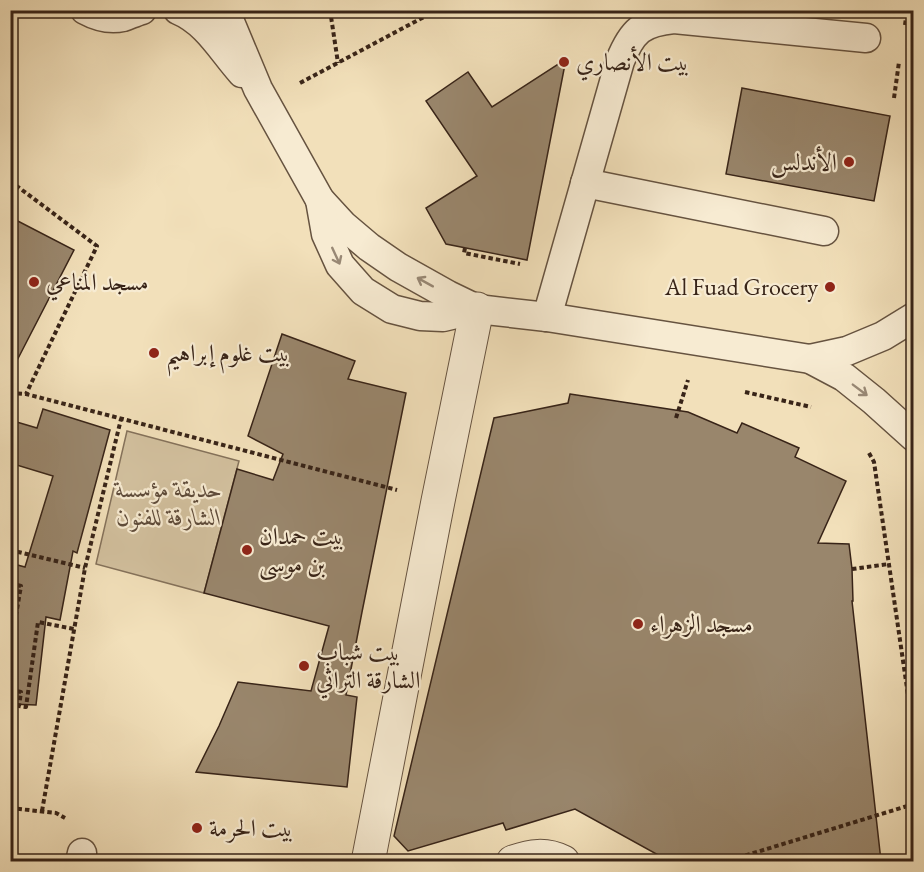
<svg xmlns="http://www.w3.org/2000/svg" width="924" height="872" viewBox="0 0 924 872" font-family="'EB Garamond',Amiri,serif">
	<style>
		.green { fill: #d2c09e; stroke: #85725b; stroke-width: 1.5 }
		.building { fill: #99866c; stroke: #382418; stroke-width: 1.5 }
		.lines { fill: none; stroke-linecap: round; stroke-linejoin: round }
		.lane-casing { stroke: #665340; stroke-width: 31 }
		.street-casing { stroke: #665340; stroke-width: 35 }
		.path { stroke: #382418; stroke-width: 4; stroke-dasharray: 4.5 3; stroke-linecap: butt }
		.lane { stroke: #f7ebd2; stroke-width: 28 }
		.street { stroke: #f7ebd2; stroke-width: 33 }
		.oneway { stroke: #988875 }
		.poi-dot { fill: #8f2418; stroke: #f7ebd2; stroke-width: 2 }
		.labels { text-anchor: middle; stroke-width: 4.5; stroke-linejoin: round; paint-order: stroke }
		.poi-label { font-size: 24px; fill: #382418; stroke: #f7ebd2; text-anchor: start }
		.park-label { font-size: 24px; font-style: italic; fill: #5e4b3a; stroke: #f7ebd2 }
	</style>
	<rect width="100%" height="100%" fill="#f2e0ba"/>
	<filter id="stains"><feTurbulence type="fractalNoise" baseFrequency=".00333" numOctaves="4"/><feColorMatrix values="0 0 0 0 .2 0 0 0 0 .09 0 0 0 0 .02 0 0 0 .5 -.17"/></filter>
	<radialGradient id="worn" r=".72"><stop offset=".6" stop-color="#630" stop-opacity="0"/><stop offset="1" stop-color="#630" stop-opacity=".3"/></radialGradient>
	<path class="green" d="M127 431 239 461 204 593 96 564Z"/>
	<g class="building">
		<path d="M566 59 527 260 446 244 426 208 477 176 426 101 468 72 492 107Z"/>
		<path d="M742 88 890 116 874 201 726 174Z"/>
		<path d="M10 217 74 250 10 374Z"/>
		<path d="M282 334 355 361 348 379 406 393 362 612 346 695 357 697 347 787 196 772 219 726 238 682 311 691 329 626 204 593 237 469 273 480 283 454 248 436Z"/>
		<path d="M570 394 688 412 737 433 742 423 799 448 795 457 846 481 818 543 849 544 852 569 853 601H852L881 861H669L575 809 506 830 503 823 408 851 394 836 494 418 568 403Z"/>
		<path d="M43 409 110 430 77 553 73 551 60 620 46 617 36 705 10 704V563L25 567 53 476 10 463V420L37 428Z"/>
	</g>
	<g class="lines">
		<defs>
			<g id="lane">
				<path d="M85 10C96 16 110 20 123 17 129 15 135 12 142 10"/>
				<path d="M178 10C207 22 222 51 242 73"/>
				<path d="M225 10 258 89 320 200 343 225 369 247 398 267 448 295 477 309"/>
				<path d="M585 183 824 231"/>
				<path d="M320 200 326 234 340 265 363 291 392 309 420 316 443 317 477 309 547 317 810 359 844 377 874 401 914 437"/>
				<path d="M547 317 620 61C632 31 642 22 674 19L866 38"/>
				<path d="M810 359 847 351 883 336 914 317"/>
				<path d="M80 862 82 853"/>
			</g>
			<g id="street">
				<path d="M368 862 438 501 477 309"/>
				<path d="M513 862C531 856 545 853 563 862"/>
			</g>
		</defs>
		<use href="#lane" class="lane-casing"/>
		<use href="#street" class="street-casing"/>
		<g class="path">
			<path d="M330 10 338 63"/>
			<path d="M905 25 907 10"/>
			<path d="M300 83 437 10"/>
			<path d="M894 98 899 62"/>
			<path d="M10 181 97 246 26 394"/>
			<path d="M465 248 464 253 520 264"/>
			<path d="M745 392 811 407"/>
			<path d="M10 393 26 394 397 490"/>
			<path d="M676 418 688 380"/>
			<path d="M869 453 874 462 914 736"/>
			<path d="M10 550 85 568"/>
			<path d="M852 569 889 564"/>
			<path d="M10 583 21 586 10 650"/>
			<path d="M10 690 21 692 19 706 26 707 38 622 74 629"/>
			<path d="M10 808 56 813 65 818"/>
			<path d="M42 811 85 568 121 419"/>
			<path d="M724 862 914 804"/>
		</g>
		<use href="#lane" class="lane"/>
		<use href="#street" class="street"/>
	</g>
	<defs><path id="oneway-shaft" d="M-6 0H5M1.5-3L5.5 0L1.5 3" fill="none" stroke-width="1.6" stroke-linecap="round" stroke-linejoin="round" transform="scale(1.5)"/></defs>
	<g class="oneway">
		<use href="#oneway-shaft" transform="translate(336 256) rotate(65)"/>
		<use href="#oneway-shaft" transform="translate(425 282) rotate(-151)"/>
		<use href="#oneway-shaft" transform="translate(860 390) rotate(37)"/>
	</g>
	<g class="poi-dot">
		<circle cx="564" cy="62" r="6"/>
		<circle cx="849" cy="162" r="6"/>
		<circle cx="34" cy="282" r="6"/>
		<circle cx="830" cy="287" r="6"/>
		<circle cx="154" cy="353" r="6"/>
		<circle cx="247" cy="550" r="6"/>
		<circle cx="638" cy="624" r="6"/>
		<circle cx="304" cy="666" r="6"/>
		<circle cx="197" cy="828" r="6"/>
	</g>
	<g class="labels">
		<g class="poi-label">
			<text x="576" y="70">بيت الأنصاري</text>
			<text x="837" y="170" text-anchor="end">الأندلس</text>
			<text x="46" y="290">مسجد المناعي</text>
			<text x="818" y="295" text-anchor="end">Al Fuad Grocery</text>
			<text x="166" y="361">بيت غلوم إبراهيم</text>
			<text x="259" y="544">بيت حمدان<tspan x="259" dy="28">بن موسى</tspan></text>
			<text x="650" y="632">مسجد الزهراء</text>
			<text x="316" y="660">بيت شباب<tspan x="316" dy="28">الشارقة التراثي</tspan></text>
			<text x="209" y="836">بيت الحرمة</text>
		</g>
		<g class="park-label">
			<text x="169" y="497">حديقة مؤسسة<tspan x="169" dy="28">الشارقة للفنون</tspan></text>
		</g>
	</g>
	<rect width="924" height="872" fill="none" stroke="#f2e0ba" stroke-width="36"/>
	<rect x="12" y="12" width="900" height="848" fill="none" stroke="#382418" stroke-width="3"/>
	<rect x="18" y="18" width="888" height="836" fill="none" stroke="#382418" stroke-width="1.5"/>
	<rect width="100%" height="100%" filter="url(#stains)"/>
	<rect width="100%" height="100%" fill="url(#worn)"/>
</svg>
